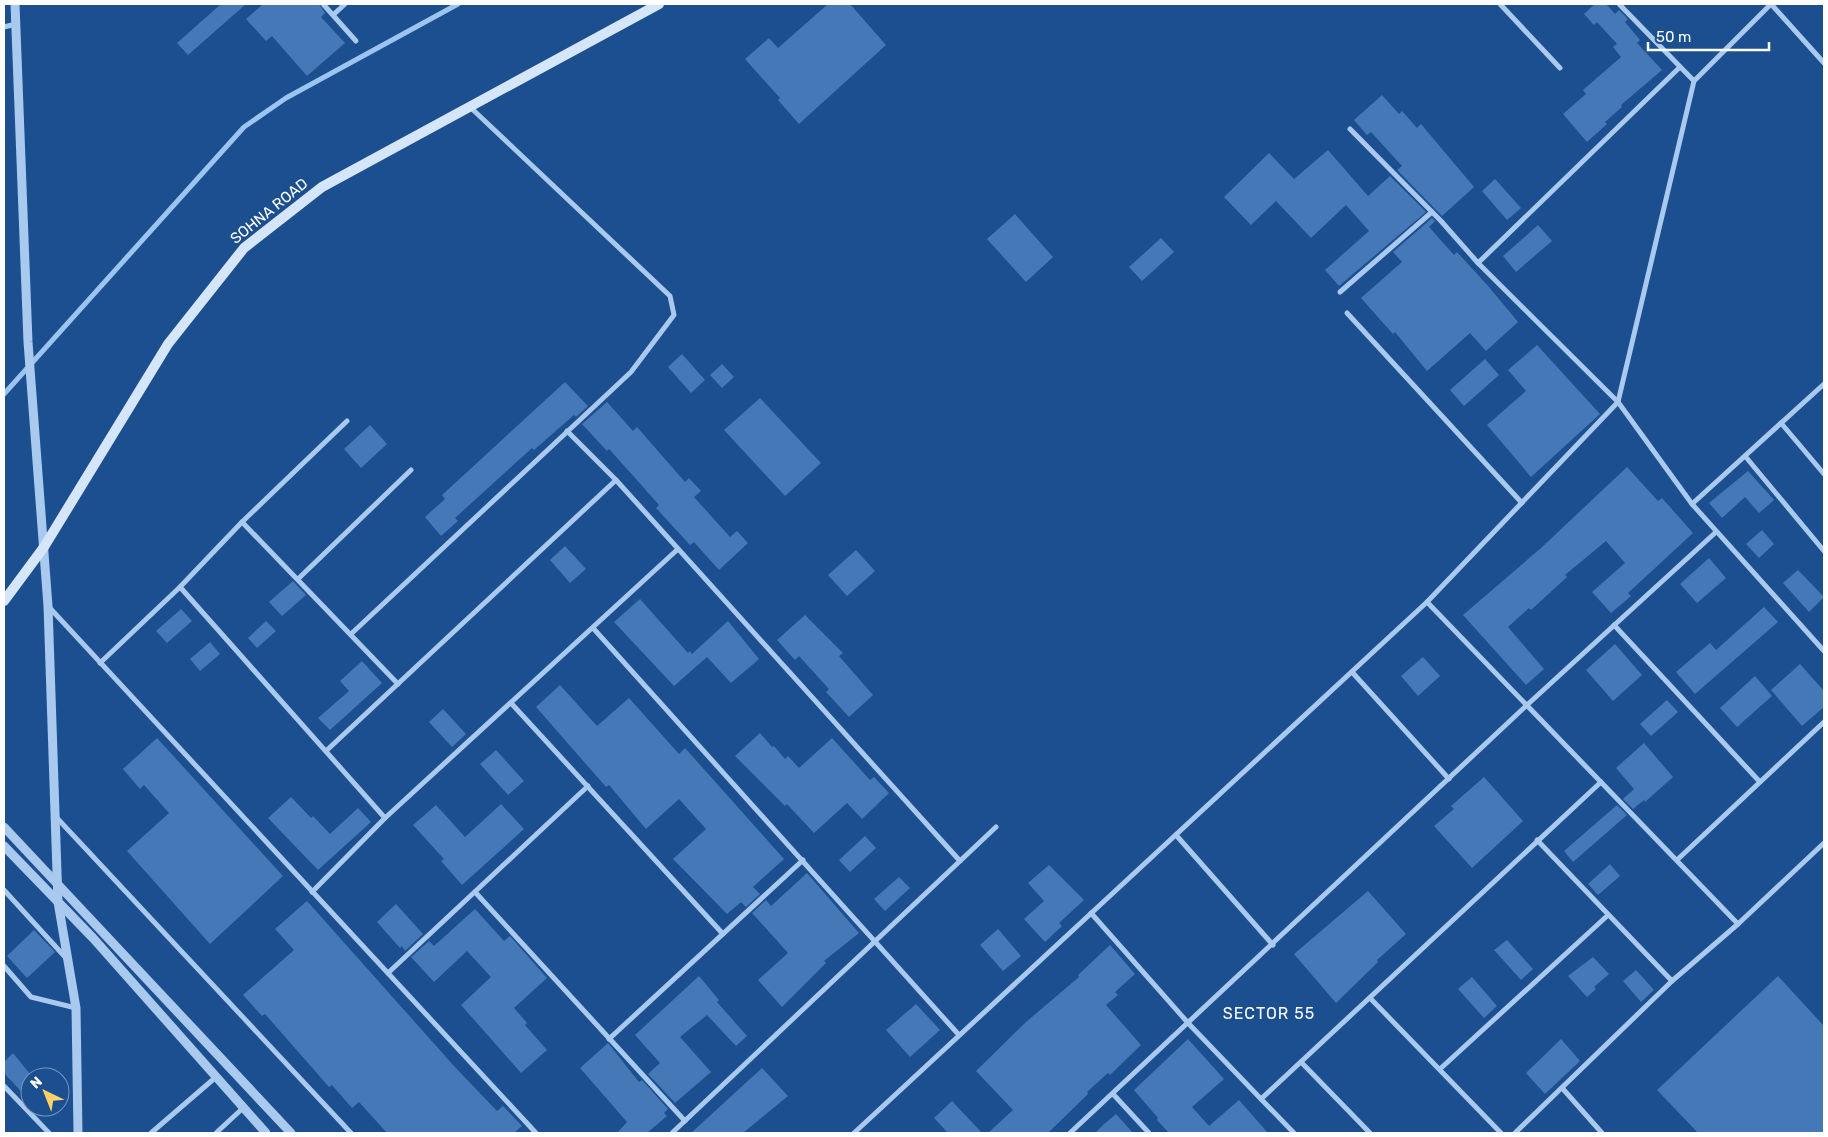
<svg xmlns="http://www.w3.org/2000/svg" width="1828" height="1137" viewBox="0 0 1828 1137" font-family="Rubik,sans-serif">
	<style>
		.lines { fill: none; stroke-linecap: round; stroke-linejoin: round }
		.stream { stroke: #9cc4f0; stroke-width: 5 }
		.building { fill: #4478b7 }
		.minor { stroke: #a9c9ee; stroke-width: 5 }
		.tertiary { stroke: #a9c9ee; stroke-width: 9 }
		.secondary { stroke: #d6e6fa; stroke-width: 10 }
		.labels { text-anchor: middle; stroke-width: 4; stroke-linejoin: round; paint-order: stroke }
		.street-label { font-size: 15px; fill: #fff; stroke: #1b4f8f }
		.neighbourhood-label { font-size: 16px; letter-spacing: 1px; fill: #fff; stroke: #1b4f8f }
	</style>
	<rect width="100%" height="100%" fill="#1b4f8f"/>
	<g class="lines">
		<path class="stream" d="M4 394 244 127 286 98 458 4"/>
	</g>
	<g class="building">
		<path d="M221 4H246L188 55 177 43Z"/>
		<path d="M263 4H319L325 13 321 17 345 43 307 76 272 36 266 41 246 19Z"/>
		<path d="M828 4H850L886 45 799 124 778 100 780 98 745 59 769 38 778 48Z"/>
		<path d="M1595 4H1606L1615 14 1619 10 1628 19 1625 22 1640 40 1637 43 1662 70 1621 105 1622 107 1605 122 1607 124 1587 142 1563 114 1586 94 1583 90 1621 57 1613 47 1617 44 1597 22 1594 25 1584 14Z"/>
		<path d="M1382 95 1399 114 1402 111 1417 128 1421 124 1474 187 1442 216 1397 170 1402 166 1371 132 1367 135 1354 120Z"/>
		<path d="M1328 150 1368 196 1390 176 1426 212 1339 286 1325 270 1369 231 1346 205 1311 238 1276 201 1251 225 1224 197 1269 153 1294 179Z"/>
		<path d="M1495 179 1521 208 1507 220 1482 191Z"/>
		<path d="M1015 214 1053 257 1026 282 987 239Z"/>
		<path d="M1432 218 1435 221 1429 227 1454 255 1457 252 1489 287 1518 322 1486 351 1470 333 1427 371 1395 332 1393 334 1361 298 1402 262 1393 252Z"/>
		<path d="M1538 225 1552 241 1516 272 1503 256Z"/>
		<path d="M1161 238 1174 252 1142 281 1129 267Z"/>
		<path d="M1537 345 1600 414 1531 477 1487 425 1526 391 1508 370Z"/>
		<path d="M682 354 705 380 691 393 668 367Z"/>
		<path d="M1485 359 1499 375 1464 406 1450 390Z"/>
		<path d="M722 364 734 377 722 388 710 375Z"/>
		<path d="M565 382 588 406 576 417 574 415 534 450 532 448 455 518 458 521 441 536 425 517 445 499 442 495Z"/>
		<path d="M760 398 821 463 785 496 724 430Z"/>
		<path d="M607 402 633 431 637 427 685 482 689 478 701 491 694 497 730 537 737 531 748 543 719 570 694 542 690 545 656 508 659 505 636 479 609 449 607 451 582 424Z"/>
		<path d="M370 425 387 444 361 468 344 449Z"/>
		<path d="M1627 467 1658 501 1662 498 1693 533 1628 593 1631 596 1611 613 1592 592 1625 563 1606 541 1565 575 1567 577 1531 610 1529 608 1508 627 1544 669 1526 685 1463 615 1541 548Z"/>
		<path d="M1748 471 1774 500 1759 513 1745 497 1722 518 1709 503Z"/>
		<path d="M1762 530 1774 544 1759 558 1746 544Z"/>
		<path d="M565 546 586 569 570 583 550 560Z"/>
		<path d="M856 550 875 571 847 596 828 575Z"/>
		<path d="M1709 558 1726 578 1697 603 1680 584Z"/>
		<path d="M1798 570 1824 597 1809 612 1783 583Z"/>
		<path d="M293 581 306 595 282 616 269 602Z"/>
		<path d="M640 599 688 653 690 651 692 654 728 621 759 659 731 683 707 657 674 686 614 622Z"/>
		<path d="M1764 607 1778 622 1695 694 1676 672 1710 643 1716 650Z"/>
		<path d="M181 609 192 621 167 643 156 631Z"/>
		<path d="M805 615 843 653 839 656 873 695 849 717 826 692 829 689 799 656 795 660 777 640Z"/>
		<path d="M266 621 276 631 257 648 248 638Z"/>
		<path d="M210 642 220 654 200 671 190 659Z"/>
		<path d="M1615 644 1642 675 1613 701 1586 670Z"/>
		<path d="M1423 657 1440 676 1418 696 1401 676Z"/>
		<path d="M362 661 382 683 330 730 318 718 349 691 340 681Z"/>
		<path d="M1800 664 1824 691V707L1802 726 1771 690Z"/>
		<path d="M1755 676 1772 696 1737 727 1720 708Z"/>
		<path d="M560 685 597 726 629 698 679 754 685 748 784 859 753 887 760 894 746 907 741 902 727 914 673 859 706 829 679 799 646 829 609 785 606 787 536 707Z"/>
		<path d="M1667 700 1678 712 1651 736 1640 724Z"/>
		<path d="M443 709 466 734 452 747 429 722Z"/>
		<path d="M760 733 772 747 774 746 785 759 788 756 799 768 832 738 870 780 874 777 889 793 862 819 847 803 814 833 787 804 785 806 735 756Z"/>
		<path d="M157 738 283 876 210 944 127 851 169 813 144 785 140 789 123 769Z"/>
		<path d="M1644 743 1673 777 1645 802 1644 800 1633 809 1623 799 1634 789 1616 768Z"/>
		<path d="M496 750 524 781 508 795 480 764Z"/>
		<path d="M1484 777 1523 821 1472 868 1434 826 1454 809 1451 806Z"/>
		<path d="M291 797 311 818 313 816 330 834 358 808 371 822 318 870 268 818Z"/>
		<path d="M501 804 524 829 462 885 441 861 444 859 413 825 436 805 465 837Z"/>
		<path d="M1617 805 1627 815 1573 862 1564 851Z"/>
		<path d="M865 836 876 848 850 872 839 860Z"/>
		<path d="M1610 864 1620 876 1598 895 1588 884Z"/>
		<path d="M1049 865 1084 900 1059 923 1062 926 1045 942 1024 919 1044 901 1028 883Z"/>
		<path d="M807 873 859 933 824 961 826 963 782 1007 758 980 788 953 752 913 766 900 771 906Z"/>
		<path d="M899 877 910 888 885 911 874 899Z"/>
		<path d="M1368 891 1406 934 1377 960 1378 962 1336 1003 1294 954Z"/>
		<path d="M307 901 454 1066 497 1111 503 1106 522 1126 514 1133H387L359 1102 352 1108 332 1085 329 1087 265 1014 262 1016 243 995 294 950 275 929Z"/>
		<path d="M396 904 423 934 405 951 402 946 400 948 377 922Z"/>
		<path d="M475 909 504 941 510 936 547 978 514 1008 527 1023 525 1025 547 1050 521 1073 461 1005 491 977 467 951 434 982 411 957 429 941 434 946Z"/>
		<path d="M998 929 1021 956 1003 971 980 945Z"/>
		<path d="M34 930 55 952 27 978 7 956Z"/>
		<path d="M1507 940 1533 969 1521 980 1494 950Z"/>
		<path d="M1110 945 1135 974 1115 992 1118 995 1106 1005 1141 1045 1110 1075 1108 1073 1087 1092 1088 1094 1048 1133H988L1013 1110 976 1071 1026 1022 1079 977 1078 975Z"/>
		<path d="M1593 957 1609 974 1594 987 1596 989 1587 997 1568 976Z"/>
		<path d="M1636 970 1654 990 1641 1002 1623 981Z"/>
		<path d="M699 976 719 1000 717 1002 747 1036 736 1046 707 1015 680 1037 711 1072 675 1103 648 1074 660 1063 635 1035Z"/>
		<path d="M1778 976 1824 1026V1133H1698L1657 1090Z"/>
		<path d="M1472 977 1497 1006 1484 1018 1458 989Z"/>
		<path d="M916 1004 940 1030 910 1057 886 1030Z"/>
		<path d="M1188 1039 1224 1079 1192 1107 1209 1126 1239 1100 1268 1133H1169L1157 1120 1158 1118 1134 1090Z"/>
		<path d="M1561 1039 1580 1061 1545 1094 1526 1073Z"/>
		<path d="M608 1043 639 1082 642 1080 668 1109 664 1113 667 1116 647 1133H617L627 1122 580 1068Z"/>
		<path d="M13 1053 30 1074V1101L4 1073V1062Z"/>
		<path d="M762 1068 788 1096 743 1133H691Z"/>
		<path d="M952 1101 982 1133H948L934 1118Z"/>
		<path d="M1116 1114 1133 1133H1095L1103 1125Z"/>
	</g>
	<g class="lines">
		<g class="minor">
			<path d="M323 4 356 41"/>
			<path d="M1500 4 1560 68"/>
			<path d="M1619 4 1694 81"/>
			<path d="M1771 4 1824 63"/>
			<path d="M333 15 345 4"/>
			<path d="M4 27 16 24"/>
			<path d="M1350 129 1441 221 1478 263 1618 402 1692 504 1824 651"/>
			<path d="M1478 263 1680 67"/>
			<path d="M1340 292 1432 212"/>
			<path d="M1347 313 1522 503"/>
			<path d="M1781 423 1824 474"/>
			<path d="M567 431 616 480 960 861"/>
			<path d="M1745 456 1824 551"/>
			<path d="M1692 504 1824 384"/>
			<path d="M242 522 347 421"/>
			<path d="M298 579 411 470"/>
			<path d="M180 587 385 818"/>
			<path d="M1427 602 1738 924"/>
			<path d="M48 606 536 1133"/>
			<path d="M1614 625 1760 782"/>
			<path d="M593 628 959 1035"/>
			<path d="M351 634 631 372 674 315 670 296 470 107"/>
			<path d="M100 663 180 587 242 522 398 684"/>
			<path d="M1352 672 1449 779"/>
			<path d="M511 703 723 934"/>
			<path d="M326 751 616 480"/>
			<path d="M57 818 351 1133"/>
			<path d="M1176 835 1273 945"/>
			<path d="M1537 840 1672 981"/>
			<path d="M1677 860 1824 722"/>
			<path d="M4 890 66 958"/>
			<path d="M312 892 385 818 678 549"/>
			<path d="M475 892 685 1121"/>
			<path d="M1091 913 1189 1024 1261 1099 1601 782"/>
			<path d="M4 966 31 997 76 1008"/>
			<path d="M388 973 588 786"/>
			<path d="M1370 998 1501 1133"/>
			<path d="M609 1039 803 860"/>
			<path d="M1301 1062 1370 1133"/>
			<path d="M1440 1069 1607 916"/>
			<path d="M4 1086 49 1133"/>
			<path d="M1563 1089 1602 1133"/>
			<path d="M1113 1094 1149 1133"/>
			<path d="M1261 1099 1294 1133"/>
			<path d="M151 1133 216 1077"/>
			<path d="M216 1133 243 1108"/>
			<path d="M672 1133 996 827"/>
			<path d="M854 1133 1427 602 1618 402 1694 81 1771 4"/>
			<path d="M1070 1133 1527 705 1716 532"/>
			<path d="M1515 1133 1672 981 1738 924 1824 843"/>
		</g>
		<g class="tertiary">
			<path d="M15 4 28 342 48 606 58 902 76 1008 78 1133"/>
			<path d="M4 827 291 1133"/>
			<path d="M4 846 93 938 266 1133"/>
		</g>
		<path class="secondary" d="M4 601 44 547 168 344 244 248 322 187 659 4"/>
	</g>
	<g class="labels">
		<g class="street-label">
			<text transform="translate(269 211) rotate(-39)" y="5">SOHNA ROAD</text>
		</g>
		<g class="neighbourhood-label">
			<text x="1269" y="1019">SECTOR 55</text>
		</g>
	</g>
	<rect width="1828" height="1137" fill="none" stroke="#ffffff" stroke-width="10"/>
	<g transform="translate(45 1092) rotate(317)"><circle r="24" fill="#1b4f8f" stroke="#7695bc"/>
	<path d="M0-4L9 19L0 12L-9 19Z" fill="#ffd166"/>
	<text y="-8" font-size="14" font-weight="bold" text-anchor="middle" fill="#ffffff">N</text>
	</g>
	<path d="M1648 42v8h121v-8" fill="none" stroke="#ffffff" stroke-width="2.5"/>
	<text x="1656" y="42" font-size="15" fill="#ffffff" stroke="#1b4f8f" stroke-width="4" paint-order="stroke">50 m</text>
</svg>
